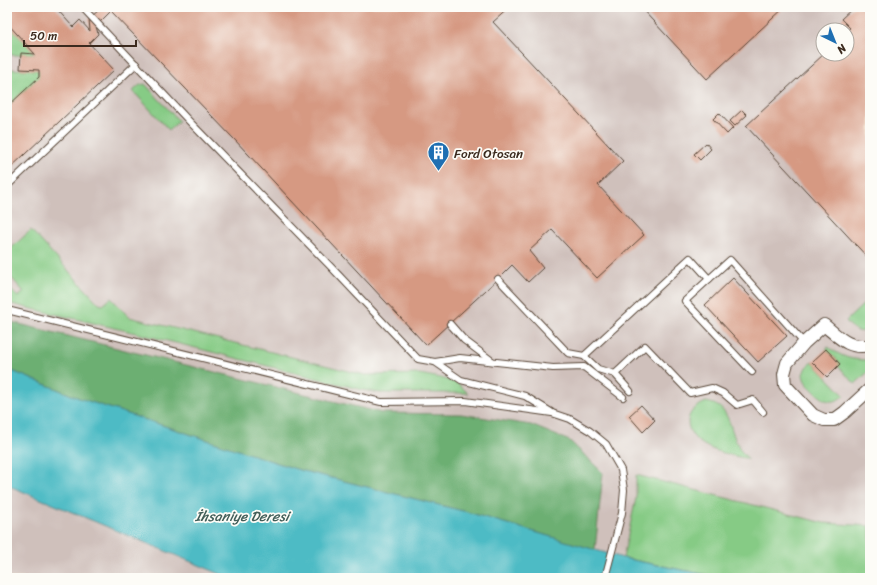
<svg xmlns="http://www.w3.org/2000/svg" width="877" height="585" viewBox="0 0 877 585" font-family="Sriracha,sans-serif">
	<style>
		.industrial { fill: #cfc0bb; fill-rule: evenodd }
		.green { fill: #86cb85; stroke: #607a52 }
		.forest { fill: #6caf72; stroke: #546c48 }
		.water { fill: #4dbbc5; stroke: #447272 }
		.building { fill: #d69982 }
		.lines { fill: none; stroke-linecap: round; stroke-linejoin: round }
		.service-casing { stroke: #574536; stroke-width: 8 }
		.minor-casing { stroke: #574536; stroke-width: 14 }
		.service { stroke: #fff; stroke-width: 6 }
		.minor { stroke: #fff; stroke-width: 12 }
		.labels { text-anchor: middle; stroke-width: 3.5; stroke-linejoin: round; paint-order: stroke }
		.poi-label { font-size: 13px; fill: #3b2a1e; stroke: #fdfcf7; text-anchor: start }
		.water-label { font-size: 14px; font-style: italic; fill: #415d58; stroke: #fdfcf7 }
	</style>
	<rect width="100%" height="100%" fill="#fdfcf7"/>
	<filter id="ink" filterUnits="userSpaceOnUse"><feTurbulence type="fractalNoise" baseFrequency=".025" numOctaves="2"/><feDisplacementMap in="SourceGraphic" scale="8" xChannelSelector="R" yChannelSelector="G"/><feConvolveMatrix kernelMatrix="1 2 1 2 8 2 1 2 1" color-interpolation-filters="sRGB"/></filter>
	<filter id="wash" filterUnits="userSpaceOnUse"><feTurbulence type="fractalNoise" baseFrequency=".012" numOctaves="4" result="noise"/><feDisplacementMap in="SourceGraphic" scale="16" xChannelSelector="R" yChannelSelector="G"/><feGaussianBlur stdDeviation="0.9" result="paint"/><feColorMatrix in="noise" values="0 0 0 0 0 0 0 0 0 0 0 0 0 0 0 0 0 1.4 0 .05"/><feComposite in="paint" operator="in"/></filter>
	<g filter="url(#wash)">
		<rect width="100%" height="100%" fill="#f3dcbd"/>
		<path class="industrial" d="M7 7H870V578H7ZM823 30H847V54H823Z"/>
		<g class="green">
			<path d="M7 23 35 54 21 53V55H7Z"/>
			<path d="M7 69 39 70V77L7 107Z"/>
			<path d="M145 84 179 121 169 130 133 91 140 85Z"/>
			<path d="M31 230 99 304 103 305 111 298 129 317 365 375 420 374 441 378 457 383 468 393H380L363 390 136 333 7 303V286L18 297 24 292 7 273V252Z"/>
			<path d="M868 300 870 302V330C857 334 854 330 846 321Z"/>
			<path d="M828 347C844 358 851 360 870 360V370L855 384 838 366 840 364 826 349Z"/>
			<path d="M812 362 844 395C832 407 823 400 813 390 807 384 804 382 803 374L806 367Z"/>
			<path d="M706 402C732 406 728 428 739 447 741 452 745 456 749 459 729 455 688 448 688 421 689 411 697 406 706 402Z"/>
			<path d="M636 475 824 523 870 526V578H722L623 558 636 498Z"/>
		</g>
		<path class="forest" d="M7 321 382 413 461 414 531 425 570 441 603 473 595 550 467 512 296 469 79 398 7 369Z"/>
		<path class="water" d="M7 369 79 398 296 469 467 512 623 558 722 578H230L7 485Z"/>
		<g id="blocks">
			<g class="building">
				<path d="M7 7H55L73 27 80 20 90 31 89 19 101 8 99 7H510L493 22 623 161 598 185 644 235 597 278 552 230 529 251 543 268 528 282 512 265 498 279 426 345 234 139 111 11 96 26 98 34 89 43 114 70 7 171V107L39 77V70L20 69 21 53 35 54 7 23Z"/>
				<path d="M640 7H785L707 79Z"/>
				<path d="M854 7H870V260L746 126 824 54H847V30L850 28 841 19Z"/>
				<path d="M742 110 747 115 735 126 730 121Z"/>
				<path d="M719 113 733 128 727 134 713 119Z"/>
				<path d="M706 143 711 149 700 160 694 154Z"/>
				<path d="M733 278 787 336 758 362 705 305Z"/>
				<path d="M826 349 840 364 827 377 812 362Z"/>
				<path d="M641 405 655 420 643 432 629 416Z"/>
			</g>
		</g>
	</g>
	<g filter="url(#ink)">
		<use href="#blocks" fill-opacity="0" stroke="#574536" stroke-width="1"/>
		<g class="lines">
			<defs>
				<g id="service">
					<path d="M82 7 189 121 331 267 418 359 435 362 461 380 525 396 551 412"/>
					<path d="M7 186 136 64"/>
					<path d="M498 279 568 353 584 356 598 369 615 374"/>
					<path d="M709 279 730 260 804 343"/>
					<path d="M7 310 381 402 465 401 552 413 570 419 590 431 606 444 621 470 624 490 622 513 605 578"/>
					<path d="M450 324 464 340 492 361"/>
					<path d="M584 356 690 258 709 279 685 301 752 372"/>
					<path d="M435 362 460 358 553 368 584 367 623 397"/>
					<path d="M630 391 615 374 645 346 690 393 712 388 723 393 737 405 753 400 763 412"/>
				</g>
				<path id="minor" d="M870 345C849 350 839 337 824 325L804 343 787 363 784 374 785 385 813 415 824 420H834L845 412 870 389"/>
			</defs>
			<use href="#service" class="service-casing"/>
			<use href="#minor" class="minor-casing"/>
			<use href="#service" class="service"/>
			<use href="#minor" class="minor"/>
		</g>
	</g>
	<defs>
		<symbol id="building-pin" viewBox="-11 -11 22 30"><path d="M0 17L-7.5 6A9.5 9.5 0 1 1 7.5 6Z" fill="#1f6fb2" stroke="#fdfcf7"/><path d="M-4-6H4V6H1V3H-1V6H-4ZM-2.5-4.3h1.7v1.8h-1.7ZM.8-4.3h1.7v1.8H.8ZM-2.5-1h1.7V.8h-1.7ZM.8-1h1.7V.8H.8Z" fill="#fff"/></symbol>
	</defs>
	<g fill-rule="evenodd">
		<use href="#building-pin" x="426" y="140" width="25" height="34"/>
	</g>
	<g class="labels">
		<g class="poi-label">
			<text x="454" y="158">Ford Otosan</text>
		</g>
		<g class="water-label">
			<text x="242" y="521">İhsaniye Deresi</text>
		</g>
	</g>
	<rect width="877" height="585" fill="none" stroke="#fdfcf7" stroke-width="24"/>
	<g transform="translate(835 42) rotate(137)"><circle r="19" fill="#fdfcf7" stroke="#afa8a0"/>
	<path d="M0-3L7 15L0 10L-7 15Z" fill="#1f6fb2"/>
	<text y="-6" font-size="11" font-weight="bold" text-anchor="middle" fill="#3b2a1e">N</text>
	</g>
	<path d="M24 40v6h112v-6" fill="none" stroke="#3b2a1e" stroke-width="2"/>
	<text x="30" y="40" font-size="12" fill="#3b2a1e" stroke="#fdfcf7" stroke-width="3" paint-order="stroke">50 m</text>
</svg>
